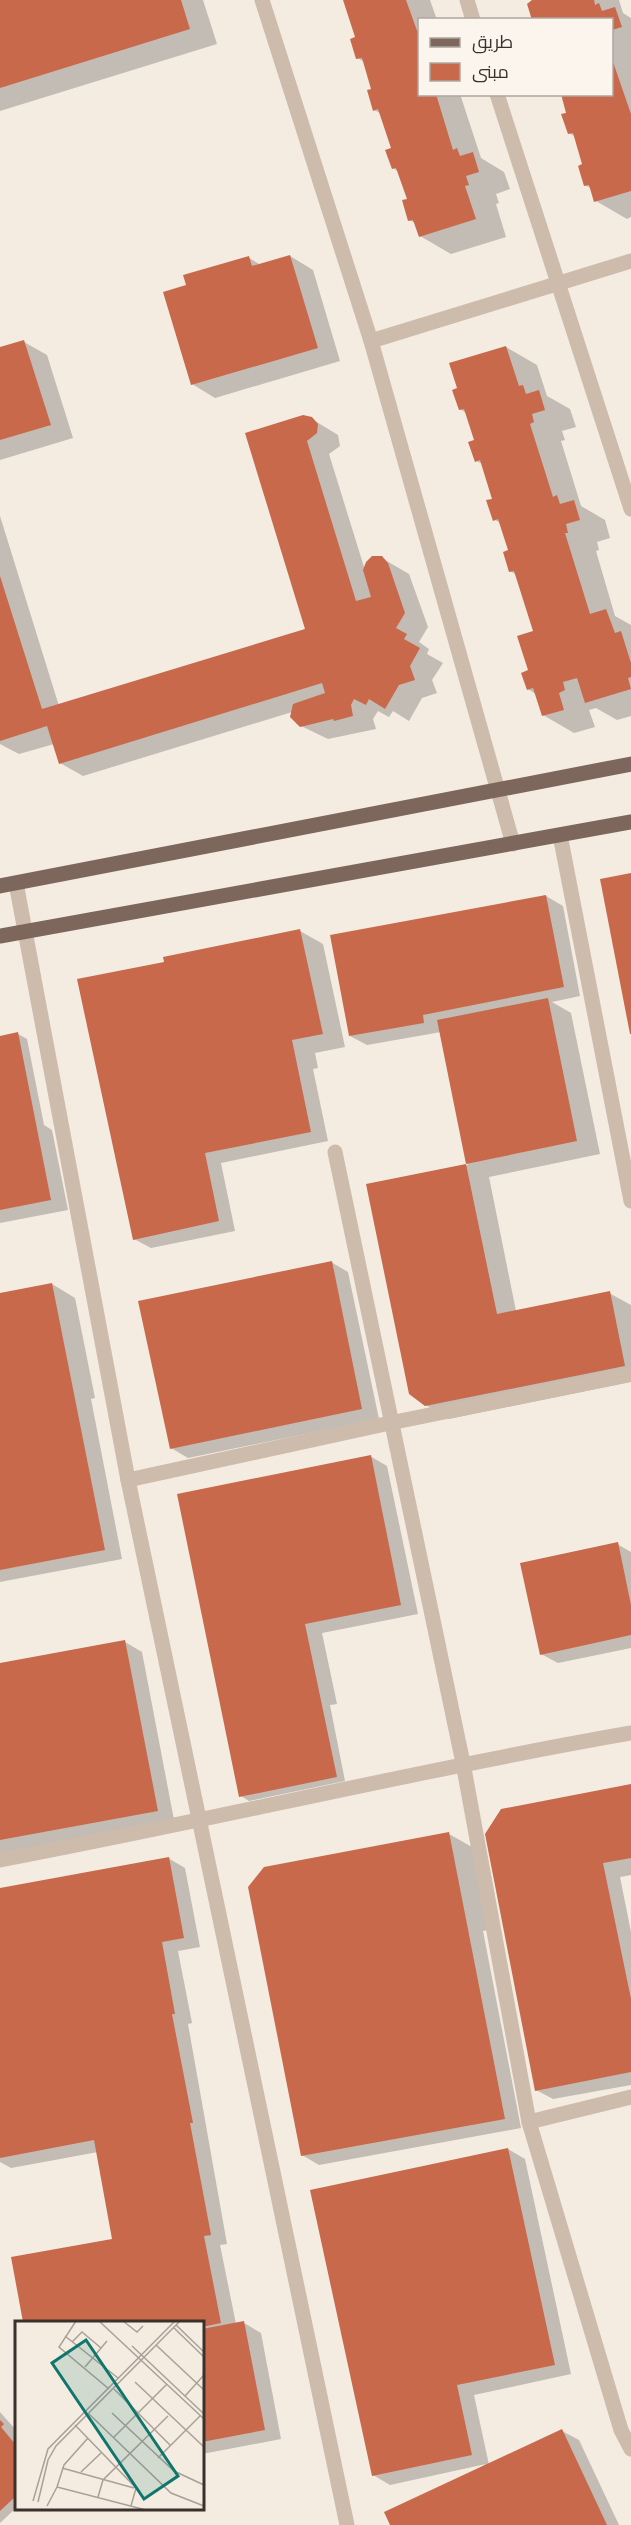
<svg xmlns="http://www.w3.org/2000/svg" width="631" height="2525" viewBox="0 0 631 2525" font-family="Barlow,Cairo,sans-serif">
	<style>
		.shadow { fill: #0003 }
		.building { fill: #c8694b }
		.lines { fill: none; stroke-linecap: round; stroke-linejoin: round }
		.minor { stroke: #cdbbac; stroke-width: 15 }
		.major { stroke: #7d675c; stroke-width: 15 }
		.inset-road { fill: none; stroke: #aaa098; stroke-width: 1.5 }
		.view { fill: #0f766e; fill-opacity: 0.15; stroke: #0f766e; stroke-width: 3 }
		.inset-edge { fill: none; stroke: #3b302b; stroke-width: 3 }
	</style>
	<rect width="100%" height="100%" fill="#f4ebe1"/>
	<g class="shadow">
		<path d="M0 0H203L217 44 0 111Z"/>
		<path d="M345 0H430L437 20H420V94H460L481 158 504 172 510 189 496 194 499 203 496 204 506 237 451 254 420 236 415 223 409 220V200L399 172 393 168 392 149 382 114 374 110 373 90 364 62 358 58 357 38Z"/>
		<path d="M533 0H619L623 13 631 18V217L627 219 596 201 592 189 585 185 584 165 576 137 569 133 612 94V20Z"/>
		<path d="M290 256 313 270 340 361 215 398 192 384 188 286 249 258 261 265Z"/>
		<path d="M24 342 47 355 73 438 0 460V349Z"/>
		<path d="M506 347 537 365 547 396 570 409 576 427 562 431 565 440 561 441 581 506 605 520 610 538 597 542 599 550 596 551 615 616 631 625V716L617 720 596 708 589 710 595 727 574 733 543 715 537 695 528 689 535 632 517 575 510 571V551L501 523 495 520 494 500 483 464 476 461V441L466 413 460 409Z"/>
		<path d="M315 421 338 435 340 446 329 454 364 567 373 558 385 560 409 574 428 627 419 642 429 649 427 654 443 663 432 680 437 693 422 698 409 721 393 711 389 717 378 711 373 719 376 729 328 739 297 724 292 712 83 776 60 763 54 744 19 754 0 744V516L59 706 307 630 247 434Z"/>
		<path d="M546 896 563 906 580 996 552 1002 571 1013 600 1154 489 1177 516 1311 609 1293 631 1305V1382L449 1419 426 1405 367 1185 468 1165 441 1032 367 1045 350 1036Z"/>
		<path d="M300 931 323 944 345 1047 315 1053 318 1068 313 1069 328 1141 221 1163 235 1231 151 1248 134 1239 164 963Z"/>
		<path d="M18 1034 27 1039 44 1125 52 1130 68 1210 0 1223V1037Z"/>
		<path d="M331 1262 348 1272 379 1419 188 1458 171 1448Z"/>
		<path d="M52 1284 75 1298 95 1398 91 1399 122 1559 0 1582V1294Z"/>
		<path d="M370 1456 387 1466 418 1614 322 1633 337 1704 330 1705 345 1781 249 1801 241 1796 179 1495Z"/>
		<path d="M617 1544 631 1552V1648L558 1663 541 1654Z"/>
		<path d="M125 1642 142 1652 174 1820 0 1853V1665Z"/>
		<path d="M631 1786V1875L620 1877 631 1932V2085L553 2099 536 2090 496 1885Z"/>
		<path d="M449 1834 472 1847 488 1930 483 1931 521 2128 319 2165 302 2155Z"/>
		<path d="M168 1858 185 1868 200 1947 178 1951 192 2023 188 2024 227 2244 220 2245 236 2324 244 2323 261 2333 281 2439 202 2454V2322H25L13 2259 114 2240 98 2152 11 2168 0 2162V1889Z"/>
		<path d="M508 2149 525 2159 571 2374 474 2395 489 2465 562 2431 579 2440 619 2525H391L486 2464 390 2485 373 2475Z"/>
		<path d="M0 2412 16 2430 14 2439 16 2508 0 2523Z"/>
	</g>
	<g class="building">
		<path d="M0 0H181L190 29 0 88Z"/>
		<path d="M343 0H406L420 39V94H436L453 150 457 148 460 156 473 152 479 172 466 176 469 185 465 186 476 219 419 237 413 220 408 221 402 200 407 199 396 168 392 169 385 150 391 148 378 109 373 111 367 90 371 89 362 58 356 59 350 39 355 37Z"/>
		<path d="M532 0H594L595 5 599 3 602 11 615 7 622 27 612 30V20H532L527 4Z"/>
		<path d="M612 59 631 114V191L594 202 589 185 584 186 578 166 582 164 573 133 568 134 561 114 566 113 561 94H612Z"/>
		<path d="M290 255 318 348 191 385 163 292 186 285 183 275 249 256 252 266Z"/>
		<path d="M24 340 51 425 0 440V347Z"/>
		<path d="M506 346 519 386 523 385 526 394 539 390 545 410 532 414 534 422 530 424 553 497 557 495 560 504 574 500 580 520 566 524 568 533H565L590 614 606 609 615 633 621 631 631 663V677L628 678 631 689 585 703 577 678 563 682 565 690 559 693 564 710 542 716 533 688 527 690 521 673 528 670 517 636 533 631 514 571 509 572 503 552 508 550 498 519 493 521 486 500 492 499 480 460 475 462 468 442 474 440 464 409 459 410 452 390 457 388 449 363Z"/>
		<path d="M303 415 312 417 318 424 317 433 307 441 356 601 371 597 363 570 366 562 372 556H382L388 563 405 613 396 628 407 634 404 639 420 648 410 666 415 680 399 685 385 709 369 699 366 705 354 699 351 705 353 716 334 721 333 719 300 727 290 717 293 704 325 693 322 683 59 764 47 726 0 741V576L42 709 305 629 245 433Z"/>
		<path d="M631 873V1034H630L600 879Z"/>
		<path d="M546 895 564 987 423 1015 424 1023 349 1036 330 935Z"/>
		<path d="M300 929 323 1034 292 1040 311 1132 205 1153 219 1221 133 1240 77 979 164 962 163 957Z"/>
		<path d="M548 998 577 1141 466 1164 437 1020Z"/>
		<path d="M18 1032 51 1200 0 1210V1036Z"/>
		<path d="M466 1164 497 1314 610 1291 625 1366 425 1406 409 1394 366 1184Z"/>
		<path d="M332 1261 362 1409 170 1449 138 1301Z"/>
		<path d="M52 1283 105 1550 0 1570V1293Z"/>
		<path d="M371 1455 401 1605 305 1624 337 1777 239 1797 177 1494Z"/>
		<path d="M618 1542 631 1605V1635L540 1655 520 1563Z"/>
		<path d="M125 1640 158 1811 0 1840V1663Z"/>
		<path d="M631 1784V1858L603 1863 631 1999V2072L535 2091 485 1834 501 1809Z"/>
		<path d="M449 1832 505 2119 301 2156 248 1887 264 1867Z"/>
		<path d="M169 1857 184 1938 162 1942 175 2014H172L193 2123H190L211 2235 204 2236 221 2323 202 2327V2322H23L11 2257 112 2239 94 2140 0 2158V1888Z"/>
		<path d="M508 2148 555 2365 457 2385 472 2455 372 2476 310 2190Z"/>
		<path d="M244 2321 265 2430 202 2442V2329Z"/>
		<path d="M0 2420 4 2424 1 2427 16 2445V2496L0 2511Z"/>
		<path d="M562 2429 607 2525H390L384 2512Z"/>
	</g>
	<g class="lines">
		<g class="minor">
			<path d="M262 0 371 341 513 844"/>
			<path d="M467 0 473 20"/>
			<path d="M497 94 631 509"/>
			<path d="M371 341 631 261"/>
			<path d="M560 835 631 1201"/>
			<path d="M16 883 128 1480 347 2525"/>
			<path d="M335 1152 463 1763 529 2122 621 2430 631 2449"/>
			<path d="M128 1480 390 1423 631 1374"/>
			<path d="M0 1860C211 1820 420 1770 631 1733"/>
			<path d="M529 2122 631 2097"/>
		</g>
		<g class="major">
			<path d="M0 886 631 764"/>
			<path d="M0 936 631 822"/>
		</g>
	</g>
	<g transform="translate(15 2321)">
		<rect width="189" height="189" fill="#f4ebe1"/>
		<path class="inset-road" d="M61 0 44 26 94 68M84 0 189 98M108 0 122 11 128 5M161 4 189 31M159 7 189 36M50 15 103 57M57 21 67 11 86 27M141 24 189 69M117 25 189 93M70 46 92 20M120 61 189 126M99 68 155 124M170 75 189 54M73 92 156 172 189 185M97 92 159 150 189 164M60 104 121 167 116 185M73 117 49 144 42 166 131 189M98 117 152 63M143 137 186 94M47 147 119 167M66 151 86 132M83 176 88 159 153 95M18 180 33 128 160 0M23 181 33 139 41 125 165 0M32 185 42 166"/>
		<path class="view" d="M71 19 163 155 129 178 37 42Z"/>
		<rect width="189" height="189" class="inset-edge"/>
	</g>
	<rect x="418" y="18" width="195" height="78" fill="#fbf5ee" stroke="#aea6a0" stroke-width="1.5"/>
	<rect x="430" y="38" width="30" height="9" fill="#7d675c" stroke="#aea6a0" stroke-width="1.5"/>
	<text x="472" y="48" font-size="18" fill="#3b302b">طريق</text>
	<rect x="430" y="63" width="30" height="18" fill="#c8694b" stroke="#aea6a0" stroke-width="1.5"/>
	<text x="472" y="78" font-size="18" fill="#3b302b">مبنى</text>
</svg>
